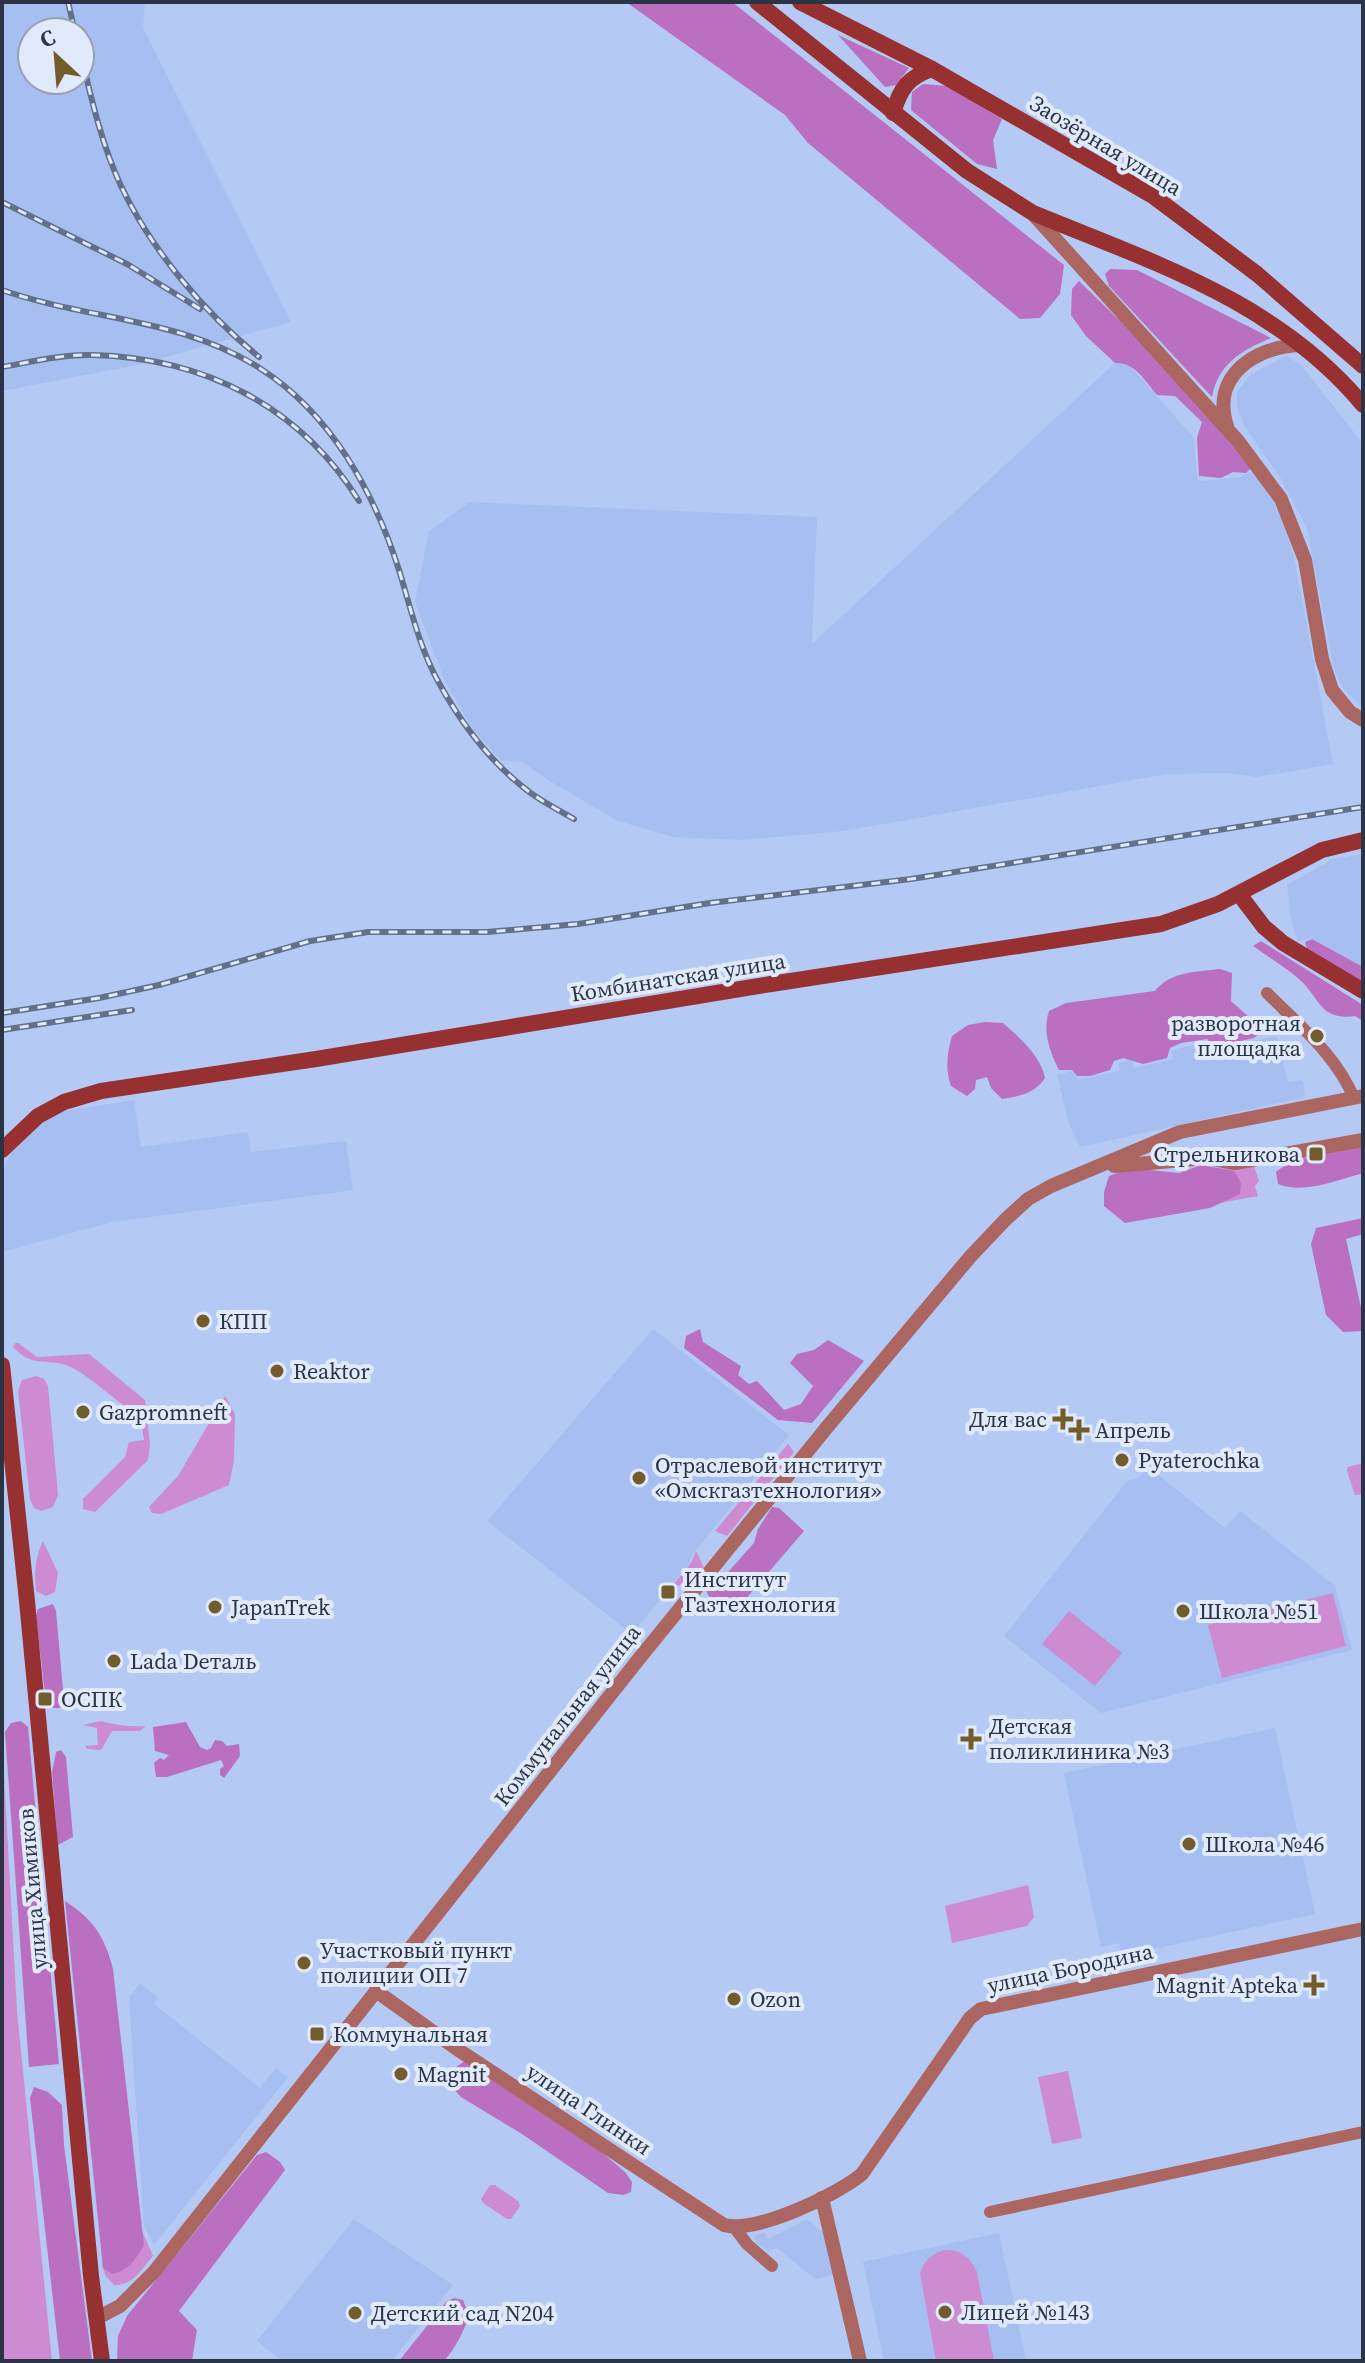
<svg xmlns="http://www.w3.org/2000/svg" width="1365" height="2363" viewBox="0 0 1365 2363" font-family="'Source Serif 4',serif">
	<style>
		.built { fill: #a6bff0; fill-rule: evenodd }
		.green { fill: #cd8bd2 }
		.forest { fill: #ba6fc0 }
		.lines { fill: none; stroke-linecap: round; stroke-linejoin: round }
		.minor { stroke: #ac6662; stroke-width: 12 }
		.tertiary { stroke: #ac6662; stroke-width: 14 }
		.secondary { stroke: #973030; stroke-width: 16 }
		.rail-casing { stroke: #62708b; stroke-width: 6 }
		.rail { stroke: #e1eafb; stroke-width: 3; stroke-dasharray: 9; stroke-linecap: butt }
		.poi-dot { fill: #735c2c; stroke: #e1eafb; stroke-width: 3 }
		.labels { text-anchor: middle; stroke-width: 8; stroke-linejoin: round; paint-order: stroke }
		.street-label { font-size: 22px; fill: #2b3445; stroke: #e1eafb }
		.poi-label { font-size: 22px; fill: #2b3445; stroke: #e1eafb; text-anchor: start }
	</style>
	<rect width="100%" height="100%" fill="#b4c9f4"/>
	<g class="built">
		<path d="M2 2H145L143 28 291 322 137 365 2 391ZM80 32V80H32V32Z"/>
		<path d="M1287 356 1301 365 1363 444V708L1343 688 1334 669 1307 528 1281 479 1245 427 1237 407V392L1251 374Z"/>
		<path d="M1115 363 1129 365 1194 438 1197 479 1202 481 1240 477 1253 471 1264 485 1284 523 1293 552 1333 764 1256 777 1229 773 1167 774 844 831 742 840 674 837 618 821 553 783 523 762 502 761 473 730 444 679 415 602 429 531 470 502 817 517 812 644Z"/>
		<path d="M1363 854V967L1311 938 1298 942 1290 915 1287 885 1333 859Z"/>
		<path d="M1277 1036 1288 1082 1303 1080 1305 1097 1080 1147 1069 1124 1057 1075 1072 1071 1078 1080 1120 1071 1119 1063 1132 1060 1134 1068 1173 1059 1172 1050 1207 1042 1210 1051Z"/>
		<path d="M134 1100 141 1147 248 1132 251 1152 346 1141 353 1190 112 1222 2 1252V1172L11 1153 53 1113Z"/>
		<path d="M653 1329 789 1435 692 1555 689 1564 632 1634 487 1521Z"/>
		<path d="M1148 1467 1225 1528 1240 1511 1335 1586 1352 1650 1101 1713 1004 1636 1128 1480 1139 1478Z"/>
		<path d="M1275 1728 1315 1914 1122 1956 1119 1943 1101 1947 1064 1773Z"/>
		<path d="M140 1983 158 1998 154 2004 260 2088 276 2068 288 2077 154 2245 144 2226 129 1997Z"/>
		<path d="M354 2219 453 2285 392 2361H282L257 2341Z"/>
		<path d="M807 2219 827 2236 836 2274 815 2279 777 2248 768 2251 757 2243 754 2236 764 2232 768 2239Z"/>
		<path d="M999 2233 1026 2361H884L863 2262Z"/>
	</g>
	<g class="green">
		<path d="M1254 1166 1259 1181 1255 1186 1258 1196 1209 1205 1213 1169Z"/>
		<path d="M15 1343H18L37 1357 89 1354 145 1400 150 1445 148 1460 95 1512 83 1509V1499L125 1457 129 1442 144 1440 140 1415C115 1403 90 1374 66 1365 44 1358 32 1368 13 1347Z"/>
		<path d="M36 1376 44 1379 48 1386 58 1495 53 1507 41 1511 34 1508 30 1499 18 1391 22 1380Z"/>
		<path d="M225 1396 235 1414 234 1460 229 1485 161 1514 152 1513 149 1507 178 1476Z"/>
		<path d="M788 1444 794 1452 727 1536 715 1531Z"/>
		<path d="M1363 1463V1494L1355 1495 1347 1471 1348 1467Z"/>
		<path d="M43 1541 58 1573 55 1592 46 1596 36 1591C34 1573 35 1558 43 1541Z"/>
		<path d="M696 1551 704 1568C692 1581 680 1582 671 1592L669 1590 691 1563Z"/>
		<path d="M1333 1593 1346 1646 1222 1678 1208 1625Z"/>
		<path d="M1069 1611 1122 1653 1095 1686 1042 1644Z"/>
		<path d="M101 1721C114 1725 131 1727 146 1726L140 1731H112L101 1750 87 1749 85 1746 98 1745 97 1728 83 1725Z"/>
		<path d="M2 1739 17 2011 52 2361H2Z"/>
		<path d="M1028 1885 1034 1917 1027 1926 952 1943 945 1906Z"/>
		<path d="M1068 2071 1082 2138 1052 2144 1038 2077Z"/>
		<path d="M490 2185H495L518 2201 520 2206 511 2219H507L483 2203 481 2199Z"/>
		<path d="M140 2226 153 2256C142 2269 133 2286 114 2285L105 2275 102 2263Z"/>
		<path d="M943 2250C960 2249 970 2256 977 2272L994 2361H936L920 2273C925 2260 930 2255 943 2250Z"/>
	</g>
	<g class="forest">
		<path d="M626 2H732L1064 265 1060 294 1040 318 1020 319 808 143 785 115Z"/>
		<path d="M838 35 909 68 896 85 885 87Z"/>
		<path d="M923 84 948 86 1002 119 993 140 997 169 977 164 911 110 912 92Z"/>
		<path d="M1110 269 1137 270 1271 338C1242 350 1218 364 1212 397L1109 286 1105 274Z"/>
		<path d="M1079 281 1151 351 1252 467 1246 473 1233 472 1221 478 1199 476 1197 438 1202 422 1175 396 1157 395C1145 381 1135 362 1115 363L1086 336 1071 315 1072 289Z"/>
		<path d="M1312 939 1363 967V983L1307 949 1305 942Z"/>
		<path d="M1261 941 1363 1005V1021L1355 1016C1320 1021 1320 998 1300 980 1286 967 1268 957 1253 946Z"/>
		<path d="M1220 969 1232 973 1231 1001 1260 1027 1262 1031 1254 1038 1214 1047 1207 1039 1181 1043 1170 1048 1167 1058 1143 1064 1123 1058 1114 1061 1110 1070 1090 1076H1077L1072 1070H1059C1050 1052 1042 1031 1049 1011L1066 1003 1155 991C1171 971 1196 972 1220 969Z"/>
		<path d="M985 1022 1003 1023C1020 1038 1041 1056 1045 1078 1034 1094 1020 1096 1002 1099L991 1088 987 1077 976 1080 975 1089 967 1096 951 1086C945 1068 947 1054 952 1036L968 1025Z"/>
		<path d="M1363 1146V1173L1360 1174C1335 1181 1303 1194 1278 1184L1276 1172C1293 1157 1339 1149 1363 1146Z"/>
		<path d="M1201 1165 1234 1171 1241 1183 1240 1194 1210 1208 1125 1223 1104 1206V1192L1109 1176 1131 1168 1179 1173Z"/>
		<path d="M1363 1218V1234L1346 1239 1363 1317V1331L1343 1332 1326 1315 1311 1244 1316 1228Z"/>
		<path d="M700 1329 703 1342 741 1366 738 1375 749 1384 757 1381 784 1410 801 1404 813 1386 790 1363 797 1354 814 1350 828 1340 864 1361 812 1423 778 1420 684 1348 686 1336Z"/>
		<path d="M772 1507 779 1508 804 1531 739 1607C725 1610 709 1604 706 1589L729 1571 754 1543 758 1529Z"/>
		<path d="M53 1604 56 1611 64 1701 60 1708H51L46 1703 36 1616 38 1609Z"/>
		<path d="M21 1721 28 1727 59 2064 29 2067 5 1732 11 1723Z"/>
		<path d="M186 1722 200 1747 207 1750 211 1748 215 1740 222 1741 227 1746 239 1744 240 1756 224 1778 220 1775V1769L224 1766 221 1760 167 1777H156L154 1763 160 1758 164 1760 169 1755 155 1751 153 1727Z"/>
		<path d="M61 1750 66 1757 73 1837 58 1845 52 1772 56 1752Z"/>
		<path d="M65 1901C93 1919 105 1937 113 1969L144 2245C135 2260 129 2270 112 2274L103 2268Z"/>
		<path d="M466 2060 599 2150 625 2172 632 2182 631 2192 623 2195 608 2193 522 2134 461 2097 449 2084 452 2070Z"/>
		<path d="M34 2087 48 2092 62 2105 64 2145 92 2361H60L30 2098Z"/>
		<path d="M266 2152 280 2162 285 2170 179 2311 197 2330 192 2361H117L118 2336 127 2316 257 2155Z"/>
		<path d="M454 2298 463 2300 469 2316C463 2333 456 2347 444 2361H399L446 2302Z"/>
	</g>
	<g class="lines">
		<g class="minor">
			<path d="M1267 993C1299 1025 1336 1055 1354 1098"/>
			<path d="M990 2212 1363 2132"/>
			<path d="M734 2227 747 2244 772 2266"/>
		</g>
		<g class="tertiary">
			<path d="M1033 214 1238 441 1281 499 1305 560 1322 659 1332 690 1350 712 1363 720"/>
			<path d="M1227 426C1210 375 1257 346 1301 345"/>
			<path d="M1114 1166 1207 1158 1235 1163 1363 1140"/>
			<path d="M376 1991 460 2051 724 2225C755 2234 837 2195 862 2174L970 2018 981 2009 1363 1929"/>
			<path d="M822 2198 860 2361"/>
			<path d="M97 2318 120 2306 154 2272 638 1660 828 1426 970 1257 1005 1220 1028 1199 1051 1186 1180 1132 1363 1096"/>
		</g>
		<g class="secondary">
			<path d="M757 2 967 171 1033 213C1152 262 1278 302 1363 405"/>
			<path d="M800 2 932 69 1153 196 1257 274 1363 366"/>
			<path d="M893 113C900 89 908 77 932 69"/>
			<path d="M1239 894 1264 927 1283 943 1363 991"/>
			<path d="M2 1150 38 1116 64 1102 101 1091 316 1059 771 984 1161 924 1218 904 1322 850 1363 840"/>
			<path d="M2 1365 27 1601 91 2276 102 2361"/>
		</g>
		<defs>
			<g id="rail">
				<path d="M68 2 75 32"/>
				<path d="M80 51C91 97 101 143 121 186 152 251 204 312 259 357"/>
				<path d="M2 202 127 264 200 309"/>
				<path d="M2 290C88 320 183 318 261 369 331 414 374 492 399 570 411 609 419 647 439 683 462 725 494 766 532 794 545 803 560 811 574 819"/>
				<path d="M2 367C31 362 63 354 93 355 204 358 300 406 359 501"/>
				<path d="M2 1013 99 998 159 985 310 941 368 932H487L578 924 710 903 911 879 1363 807"/>
				<path d="M2 1030 132 1010"/>
			</g>
		</defs>
		<use href="#rail" class="rail-casing"/>
		<use href="#rail" class="rail"/>
	</g>
	<g class="poi-dot">
		<circle cx="1317" cy="1036" r="8"/>
		<rect x="1308" y="1146" width="16" height="16" rx="4"/>
		<circle cx="203" cy="1321" r="8"/>
		<circle cx="277" cy="1371" r="8"/>
		<circle cx="83" cy="1412" r="8"/>
		<path d="M1059 1407h8v8h8v8h-8v8h-8v-8h-8v-8h8z"/>
		<path d="M1075 1418h8v8h8v8h-8v8h-8v-8h-8v-8h8z"/>
		<circle cx="1122" cy="1460" r="8"/>
		<circle cx="639" cy="1478" r="8"/>
		<rect x="660" y="1584" width="16" height="16" rx="4"/>
		<circle cx="215" cy="1607" r="8"/>
		<circle cx="1183" cy="1611" r="8"/>
		<circle cx="114" cy="1661" r="8"/>
		<rect x="37" y="1691" width="16" height="16" rx="4"/>
		<path d="M967 1727h8v8h8v8h-8v8h-8v-8h-8v-8h8z"/>
		<circle cx="1189" cy="1844" r="8"/>
		<circle cx="304" cy="1963" r="8"/>
		<path d="M1310 1973h8v8h8v8h-8v8h-8v-8h-8v-8h8z"/>
		<circle cx="734" cy="1999" r="8"/>
		<rect x="309" y="2026" width="16" height="16" rx="4"/>
		<circle cx="401" cy="2074" r="8"/>
		<circle cx="945" cy="2312" r="8"/>
		<circle cx="355" cy="2313" r="8"/>
	</g>
	<g class="labels">
		<g class="street-label">
			<text transform="translate(1106 145) rotate(31)" y="8">Заозёрная улица</text>
			<text transform="translate(678 977) rotate(-9)" y="8">Комбинатская улица</text>
			<text transform="translate(567 1715) rotate(-52)" y="8">Коммунальная улица</text>
			<text transform="translate(32 1889) rotate(-95)" y="8">улица Химиков</text>
			<text transform="translate(1070 1968) rotate(-12)" y="8">улица Бородина</text>
			<text transform="translate(589 2109) rotate(34)" y="8">улица Глинки</text>
		</g>
		<g class="poi-label">
			<text x="1301" y="1031" text-anchor="end">разворотная<tspan x="1301" dy="25">площадка</tspan></text>
			<text x="1300" y="1162" text-anchor="end">Стрельникова</text>
			<text x="219" y="1329">КПП</text>
			<text x="293" y="1379">Reaktor</text>
			<text x="99" y="1420">Gazpromneft</text>
			<text x="1047" y="1427" text-anchor="end">Для вас</text>
			<text x="1095" y="1438">Апрель</text>
			<text x="1138" y="1468">Pyaterochka</text>
			<text x="655" y="1473">Отраслевой институт<tspan x="655" dy="25">«Омскгазтехнология»</tspan></text>
			<text x="684" y="1587">Институт<tspan x="684" dy="25">Газтехнология</tspan></text>
			<text x="231" y="1615">JapanTrek</text>
			<text x="1199" y="1619">Школа №51</text>
			<text x="130" y="1669">Lada Dеталь</text>
			<text x="61" y="1707">ОСПК</text>
			<text x="989" y="1734">Детская<tspan x="989" dy="25">поликлиника №3</tspan></text>
			<text x="1205" y="1852">Школа №46</text>
			<text x="320" y="1958">Участковый пункт<tspan x="320" dy="25">полиции ОП 7</tspan></text>
			<text x="1298" y="1993" text-anchor="end">Magnit Apteka</text>
			<text x="750" y="2007">Ozon</text>
			<text x="333" y="2042">Коммунальная</text>
			<text x="417" y="2082">Magnit</text>
			<text x="961" y="2320">Лицей №143</text>
			<text x="371" y="2321">Детский сад N204</text>
		</g>
	</g>
	<rect width="1365" height="2363" fill="none" stroke="#2b3445" stroke-width="8"/>
	<g transform="translate(56 56) rotate(334)"><circle r="38" fill="#e1eafb" stroke="#98a1b2" stroke-width="2"/>
	<path d="M0-6L14 30L0 20L-14 30Z" fill="#735c2c"/>
	<text y="-12" font-size="22" font-weight="bold" text-anchor="middle" fill="#2b3445">С</text>
	</g>
</svg>
